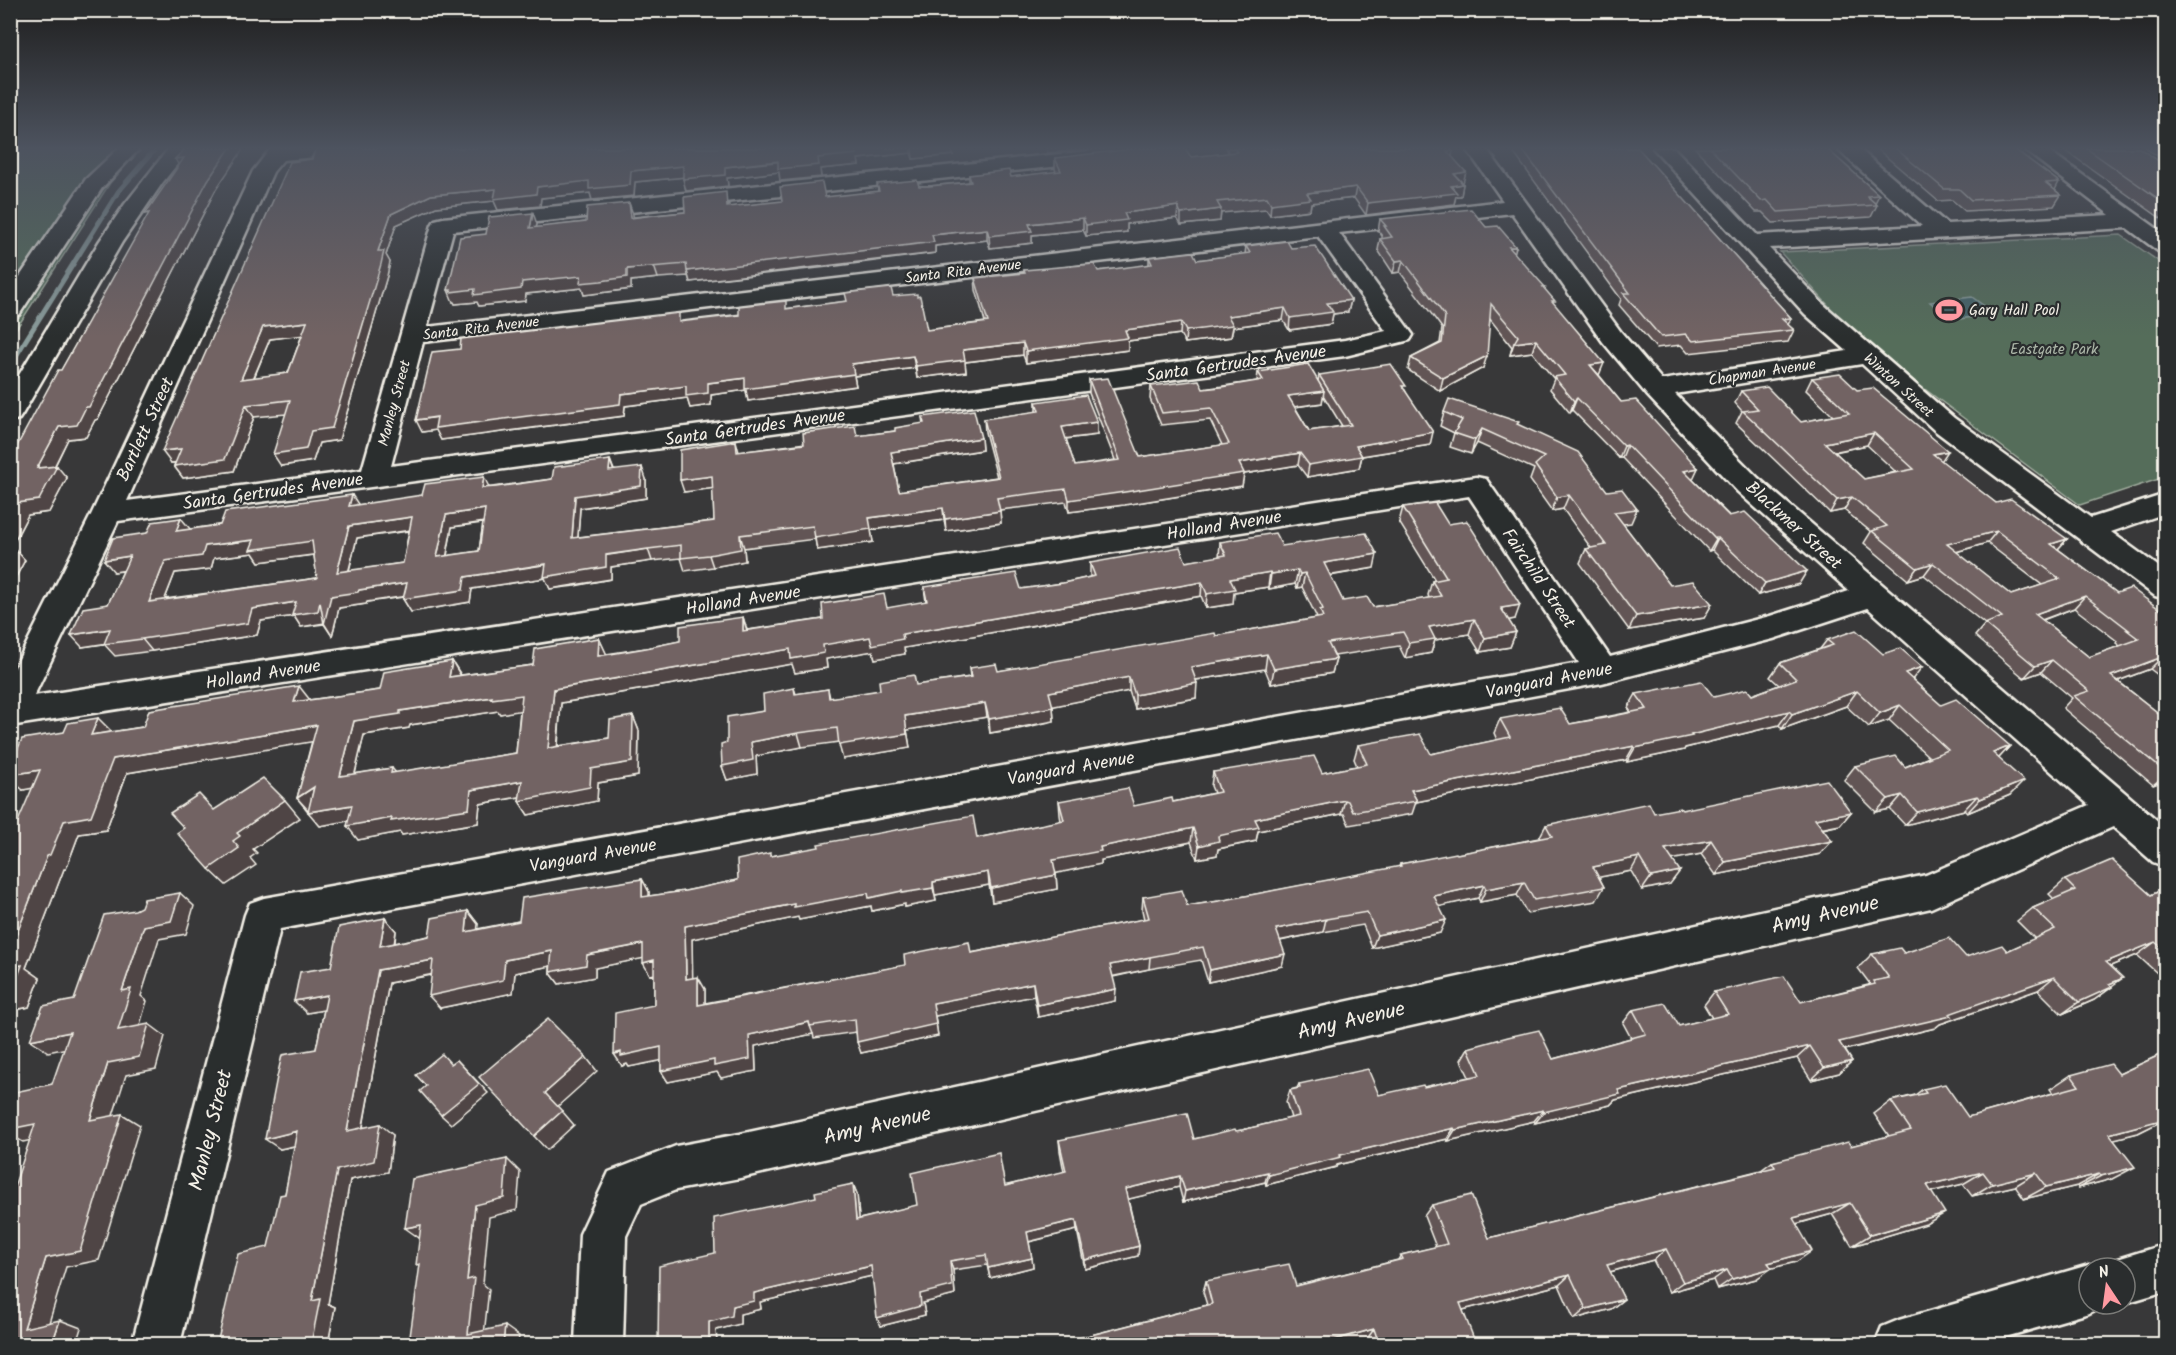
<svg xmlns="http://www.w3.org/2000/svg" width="2176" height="1355" viewBox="0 0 2176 1355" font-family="Kalam,sans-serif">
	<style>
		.green { fill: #546d5a; stroke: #a4afa1; stroke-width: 1.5 }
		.water { fill: #456368; stroke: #8b9c9b; stroke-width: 1.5 }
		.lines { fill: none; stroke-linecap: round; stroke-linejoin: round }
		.stream-far1 { stroke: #8b9c9b; stroke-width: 5 }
		.stream { stroke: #8b9c9b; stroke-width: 7 }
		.minor-casing { stroke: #f4f1e8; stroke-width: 5 }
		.minor { fill: #2a2d2e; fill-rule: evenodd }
		.wall { fill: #625555; stroke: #f4f1e8; stroke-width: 1.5; fill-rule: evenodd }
		.shaded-wall { fill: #504545; stroke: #f4f1e8; stroke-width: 1.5 }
		.building { fill: #726363; stroke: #f4f1e8; stroke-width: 1.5; fill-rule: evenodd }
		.labels { text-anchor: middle; stroke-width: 4.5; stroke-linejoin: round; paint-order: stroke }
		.far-street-label { font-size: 15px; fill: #f4f1e8; stroke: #2a2d2e }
		.far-poi-label { font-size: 15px; fill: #f4f1e8; stroke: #2a2d2e; text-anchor: start }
		.far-park-label { font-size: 15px; fill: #acb6a8; stroke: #2a2d2e }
		.street-label { font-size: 18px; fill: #f4f1e8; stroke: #2a2d2e }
		.near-street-label { font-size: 21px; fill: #f4f1e8; stroke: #2a2d2e }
	</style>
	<rect width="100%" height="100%" fill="#383839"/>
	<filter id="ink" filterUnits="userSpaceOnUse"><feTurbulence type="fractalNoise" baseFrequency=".0167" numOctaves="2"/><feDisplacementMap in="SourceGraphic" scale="12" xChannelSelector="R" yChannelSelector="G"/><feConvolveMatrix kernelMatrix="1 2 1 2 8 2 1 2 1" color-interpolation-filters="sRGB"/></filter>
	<g filter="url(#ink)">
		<g class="green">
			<path d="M10 148H142L110 183 11 337Z"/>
			<path d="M2121 235 2165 266V477L2080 505 1918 384 1836 314 1780 252Z"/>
		</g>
		<path class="water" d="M1972 297 1995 314 1952 320 1930 302Z"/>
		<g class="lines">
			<path class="stream-far1" d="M14 359 118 192 156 148"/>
			<path class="stream" d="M10 365 15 357"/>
			<defs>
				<g id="minor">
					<path d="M119 148H140L102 188 19 315 10 317V291L86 179Z"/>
					<path d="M169 148H190L163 182 122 242 23 413 19 419 10 421V390L99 242 125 204Z"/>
					<path d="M271 148H358L355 152 348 154 283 160 273 172 127 501 362 470 432 225 435 220 443 218 1118 148H1183L1180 152 1173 154 453 231 427 327 1503 201 1466 148H1486L1621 332 1662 380 1847 351 1805 314 1653 148H1674L1757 235 1922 226 1836 148H1858L1947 224 2110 215 2022 148H2045L2166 235V253L2158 251 2127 228 1769 248 1823 304 1954 418 2091 518 2166 494V513L2111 532 2166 572V599L2155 596 1934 430 1862 364 1675 394 1758 478 2166 828V867L2153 862 2113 827 1931 908 740 1178 676 1190 641 1204 626 1236 623 1344H575L580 1234 609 1172 676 1146 740 1134 1926 875 2089 805 1868 608 1773 639 1602 683 280 929 180 1344H132L245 915 250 903 264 898 1579 663 1469 496 10 726V677L92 513 253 171ZM1512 213 1603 342 1647 395 1738 492 1849 591 1770 616 1610 657 1486 479 1476 477 34 696 118 521 1345 356 1410 340 1413 335 1339 233ZM1318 236 1386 331 1345 340 391 466 423 342Z"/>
					<path d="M2166 1244V1291L2125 1303V1268H2106L2108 1262Z"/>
					<path d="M2089 1265 2096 1268H2089V1304H2107L2089 1313 1981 1344H1875L1882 1327 1899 1320Z"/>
				</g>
			</defs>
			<use href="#minor" class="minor-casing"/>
			<use href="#minor" class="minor"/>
		</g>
		<g class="wall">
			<path d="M186 148 215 191 98 419 95 420 86 437 68 439 55 466 67 478 49 512 28 515 11 548H14L25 560 10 588V459L179 166 175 159Z"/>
			<path d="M316 148H964L952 149 953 155 913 159 911 153 858 159 859 165 820 169 821 177 780 181 779 172 727 178 728 186 686 191 683 177 635 182 634 196 592 200 590 193 541 198 540 206 498 210 494 201 436 207 396 225 386 255 390 262 387 276 339 440 319 443 313 461 281 466 286 414 254 417 234 471 183 478 174 466 175 463H171ZM302 335 288 373 254 378 270 339Z"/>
			<path d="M1226 148H1275L1452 157 1463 184 1461 196H1456L1454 204 1366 215 1354 198 1311 203 1310 210 1270 215 1266 209 1221 213 1220 221 1181 225 1177 218 1127 224V232L1086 236 1083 230 1032 235V243L990 248 987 240 935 246V253L837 266 690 282 688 276 658 278 631 281V289L584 295 582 288 526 294 525 301 479 306 477 302 455 304 454 302H453L486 234 537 224 536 228 586 222 629 203 633 217 685 212 729 204V207L878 192 877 184 929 186 969 182V175L1011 177 1056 172 1055 169V158L1191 157 1229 153Z"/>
			<path d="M1510 148H1638L1791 318 1788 325 1794 330 1788 342 1688 353 1681 345 1656 348 1619 305 1621 299Z"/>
			<path d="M1695 148H1826L1879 195 1875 203 1877 205 1871 217 1773 223 1762 212H1756Z"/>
			<path d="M1876 148H2013L2059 182 2055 190 2061 195 2054 206 1965 211 1952 200 1938 201Z"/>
			<path d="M2062 148H2139L2166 166V222Z"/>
			<path d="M2145 148H2166V161Z"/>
			<path d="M1380 219 1486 227 1514 253 1544 289 1599 375 1621 402 1698 468 1692 479 1799 584 1758 595 1712 550 1709 551 1622 458H1619L1572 410 1570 413 1550 389 1554 379 1532 352 1510 355 1512 347 1490 319 1483 368 1440 391 1408 370 1411 358 1440 343 1442 328 1400 272 1393 273 1378 250 1380 239H1382V236L1378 231Z"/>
			<path d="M1246 246 1291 248 1351 300 1348 312 1333 314 1331 324 1289 330 1283 320 1233 327 1231 337 1185 343 1180 334 1128 341V350L1026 363 1023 355 965 362 966 372 917 378 915 368 854 376 856 386 748 401 746 390 711 395V405L690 408 687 398 625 406 624 416 441 440 436 430 422 432 682 321 893 296 927 330 985 322 976 290 975 278 1024 273V270L1098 271 1149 265V257L1197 260 1245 254Z"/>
			<path d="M1258 372 1318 381 1319 375 1405 390 1430 445 1362 456 1359 468 1307 477 1298 465 1244 474 1242 486 1124 505 1069 512 1066 502 1000 510 1001 523 946 531 944 520 871 530 873 542 817 550 815 539 744 548 745 561 713 567 685 571 681 558 652 561 611 567V579L575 586 550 589 545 578 472 589 470 602 411 612 403 599 404 597 367 602 366 604 339 608 332 636 324 624 301 627 294 616 261 621 257 635 152 651 115 656 104 644 82 647 108 604 123 571 114 572 147 533 190 529 358 505 552 479 610 460 614 470 646 479V498L580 508 578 537 714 521 713 488 684 492 736 441 739 452 895 431 923 424 922 417 981 438 982 450 894 464 899 491 997 477 985 432 984 419 1036 412V402L1097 435 1066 439 1075 466 1115 460 1089 393V380L1140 457 1222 445 1210 420 1161 425 1150 399 1151 386 1203 389 1257 381ZM1323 395 1342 426 1309 431 1295 407 1322 403ZM483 523 479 551 447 556 452 527ZM409 531 403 563 349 571 357 538ZM253 553 259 562 314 555 317 578 165 599 175 573 211 569 214 558Z"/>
			<path d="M1812 378 1857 390 1941 461 1996 503 2067 539 2058 549 2117 593 2166 614V681L2150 669 2118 681 2166 719V780L2153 785 2063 708 2072 698 2041 672 2024 678 1975 636 1985 624 1924 575 1908 580 1864 543 1871 532 1844 510 1830 513 1736 423 1742 411 1735 403 1741 391 1801 422 1833 416 1806 390ZM1867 445 1896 472 1864 479 1835 452ZM1987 543 2042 585 2011 595 1956 552ZM2074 608 2117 641 2116 643 2120 646 2089 657 2043 620Z"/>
			<path d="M1444 412 1518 425 1607 491 1637 509 1631 523 1623 524 1670 585 1712 604 1704 618 1629 630 1580 563 1586 549 1591 548 1563 509 1552 511 1530 480 1534 469 1477 443 1471 454 1450 447 1454 433 1440 426Z"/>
			<path d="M1403 507 1448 524 1515 619 1508 620 1516 632 1510 647 1480 652 1469 634 1435 640 1431 653 1405 658 1399 646 1334 656 1336 659 1332 673 1271 684 1265 669 1196 680V698L1135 709 1129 691 1053 706 1054 721 1019 729 990 733 987 717 907 730 910 748 843 759 839 742 802 747 756 756 757 774 727 780 722 766 727 742 764 711 794 688 796 694 828 689 830 698 970 677 969 668 998 671 1216 636 1317 618 1302 587 1297 588 1295 584 1269 589 1268 587 1234 592 1233 604 1206 608 1201 596 904 648 905 654 875 659 873 651 826 659 827 668 795 673 792 664 561 703 558 746 609 738 633 716 639 731 638 776 598 783 597 801 528 815 519 801 520 797 480 804 478 823 402 835 400 832 358 840 348 821 320 826 297 798 312 741 127 773 106 830 79 834 66 869H64L26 968 40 978 29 1007 10 1011 32 788 23 790 64 732H111L309 700 380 690 452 661 461 675 533 665 599 638 606 654 646 648 680 641 743 617 747 630 823 619 926 602 924 587 1021 589 1063 583 1090 577V563L1186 562 1219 557 1220 542 1282 546 1374 568 1330 576 1343 601 1373 607 1429 598 1428 595 1432 581 1435 580 1399 522ZM520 710 516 753 396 773 392 768 355 774 364 735 409 728 410 725 498 711 500 714Z"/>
			<path d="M1827 640 1912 679 1941 705 2010 746 1999 758 2010 795 1967 813 1964 810 1905 825 1890 809 1876 812 1844 780 1855 766 1905 767 1929 757 1889 720 1869 727 1846 706 1782 729 1779 725 1685 748 1684 750 1627 762 1626 760 1416 802 1412 814 1349 825 1344 814H1341L1258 831 1256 841 1218 849 1217 855 1197 859 1191 842 1101 860V864L1056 873 1057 889 992 902 989 885 935 895 936 901 905 907V904L872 911 871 906 799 920 798 917 692 939V978L705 989V1003L971 953 1144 919 1142 910 1143 897 1187 906 1219 901 1399 867 1400 864 1457 854 1539 838 1546 825 1682 810 1851 812 1840 825 1823 829 1820 854 1716 875 1701 854 1672 859 1670 884 1642 890 1631 871 1599 877 1604 887 1596 901 1527 913 1517 895 1480 902 1478 898 1439 906 1440 933 1372 948 1363 925 1323 932 1280 941 1282 966 1208 982 1201 960 1149 969 1113 977 1115 1001 1038 1017 1034 996 972 1008 935 1016 938 1036 861 1053 856 1032 814 1038 813 1034 755 1046 756 1071 721 1078 717 1072 668 1082 661 1071V1060L629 1067 627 1064 622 1066 654 1005V974L650 975 643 958 595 968V977L559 984 550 972V966L515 973 513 993 440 1008 432 975 389 983 363 1127 393 1135 388 1172 350 1180 328 1304 335 1307 328 1344H217L268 1247 285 1194 295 1146 280 1149 316 1049 324 1010 307 1013 331 967 385 918 396 931 395 943 429 936 468 911 478 924 477 929 519 921 642 879 649 892V896L685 891 738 880 771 856 977 838 1061 821 1060 815 1059 801 1134 806 1173 802 1214 793 1211 786 1213 772 1322 773 1357 766 1354 759 1358 745 1431 754 1497 740 1494 733 1500 719 1570 724 1631 712 1628 708 1636 694 1714 697 1752 695 1779 685 1770 677 1780 663 1820 649Z"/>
			<path d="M2065 880 2151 895 2166 888V981L2137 955 2110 966 2111 986 2112 987 2094 1000 2062 1014 2038 990 1940 1024 1935 1028 1845 1050 1852 1061 1839 1073 1811 1080 1797 1058 1615 1100 1610 1105 1535 1123 1534 1121 1448 1141 1447 1139 1337 1165 1336 1167 1266 1185 1265 1182 1183 1202 1179 1187 1128 1199 1139 1246 1138 1256 1085 1269 1077 1230 1029 1242 1033 1267 990 1278 987 1265 953 1270 955 1295 923 1303 925 1315 881 1326 872 1276 760 1302 761 1309 740 1314V1324L716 1330 717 1344H658L715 1253 816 1197 853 1184 857 1194 859 1219 1064 1172 1060 1151 1059 1140 1194 1139 1242 1130 1291 1118 1286 1102 1290 1090 1297 1088 1299 1084 1379 1095 1424 1087 1469 1077 1461 1060 1468 1048 1553 1059 1631 1038 1623 1023 1633 1010 1679 1026 1712 1018 1704 1005 1714 992 1801 1002 1868 985 1870 984 1858 968 1872 954 1904 953 1966 957 2007 951 2035 939 2017 921 2033 908 2054 899 2049 894Z"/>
			<path d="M2166 1052V1119L2138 1133 2113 1139 2112 1179 2078 1188 2077 1186 2024 1199 2015 1186 1972 1196 1963 1184 1931 1192 1926 1224 1852 1246 1832 1214 1797 1224 1796 1262 1771 1268 1756 1279 1717 1289 1713 1280 1669 1292 1653 1260 1610 1272 1624 1299 1611 1309 1574 1319 1559 1285 1463 1310 1469 1344H1369L1367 1339 1345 1344H1056L1207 1305 1203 1292 1206 1281 1296 1286 1398 1260 1401 1255 1436 1247 1424 1216 1432 1205 1489 1238 1761 1170 1772 1162 1851 1146 1889 1136 1874 1114 1891 1101 1915 1095 1923 1089 1968 1117 2053 1093 2050 1089 2071 1075 2119 1074Z"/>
		</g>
		<g class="shaded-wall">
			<path d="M230 148H244L215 191 98 419 95 420 86 437 68 439 47 481 37 468 59 427 208 180Z"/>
			<path d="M856 148H911V153L858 159 859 165 820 169 821 177 780 181 779 172 727 178 728 186 686 191 683 179 725 167 818 158Z"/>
			<path d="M912 148H964L952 149 953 155 913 159Z"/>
			<path d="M1002 148H1026L1002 150Z"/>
			<path d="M1047 148H1099L1047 153Z"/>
			<path d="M1447 151H1453L1451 162Z"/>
			<path d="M683 166 686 177 635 182 634 196 592 200 590 193 541 198 540 206 498 210 494 201 436 207 396 225 386 255 390 262 387 276 339 440 319 443 313 461 281 466 273 454 378 251 391 214 431 195 496 189 537 187 631 171Z"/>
			<path d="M1466 172 1463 183 1454 174Z"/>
			<path d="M1463 184 1461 196H1456L1454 204 1366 215 1368 203 1451 186Z"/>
			<path d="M1356 187 1354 198 1311 203 1310 210 1270 215 1271 204 1307 193Z"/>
			<path d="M629 203 633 214 634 229 631 218Z"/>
			<path d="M1178 206 1177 218 1127 224V232L1086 236V225L1124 213Z"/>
			<path d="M1221 209 1220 221 1181 225V214Z"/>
			<path d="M533 213 537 224 534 240 530 228Z"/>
			<path d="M1083 218V230L1032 235V243L990 248 989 236 1029 224Z"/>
			<path d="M987 229V240L935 246V253L690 282 687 271 932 235Z"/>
			<path d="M1509 247H1516L1513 258Z"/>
			<path d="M1403 260 1400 272 1393 273 1396 261Z"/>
			<path d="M654 266 658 278 631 281V289L584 295 582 288 526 294 525 301 479 306 477 302 455 304 454 302H453L448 290Z"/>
			<path d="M1351 300 1348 312 1333 314 1331 324 1289 330 1290 318 1327 303Z"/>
			<path d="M1285 308 1283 320 1233 327 1231 337 1185 343 1186 331 1228 316Z"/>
			<path d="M307 322 314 334 270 339 248 391 241 379 263 327Z"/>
			<path d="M1181 322 1180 334 1128 341V350L1026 363V351L1125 330Z"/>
			<path d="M1536 340 1532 352 1510 355 1514 343Z"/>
			<path d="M1023 343V355L965 362 966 372 917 378 916 366 963 350Z"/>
			<path d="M913 356 915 368 854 376 856 386 748 401 746 390 711 395V405L690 408 687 398 625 406 624 416 441 440 436 430 422 432 416 420 708 383Z"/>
			<path d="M1487 356 1483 368 1440 391 1443 378Z"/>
			<path d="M1604 363 1599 375 1590 365Z"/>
			<path d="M1324 391 1322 403 1286 408 1288 396Z"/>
			<path d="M1577 398 1572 410 1570 413 1574 401Z"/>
			<path d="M246 405 254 417 234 471 183 478 174 466Z"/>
			<path d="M1097 422V435L1063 439 1062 427Z"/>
			<path d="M1482 429 1477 443 1471 454 1475 440Z"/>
			<path d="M1433 432 1430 445 1362 456 1359 468 1307 477 1309 465 1356 446Z"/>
			<path d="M1874 433 1867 445 1818 455 1825 443Z"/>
			<path d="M981 438 982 450 893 464 891 452Z"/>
			<path d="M1627 445 1622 458H1619L1624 446Z"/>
			<path d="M181 449 190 461 171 463 162 451Z"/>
			<path d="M1948 451 1940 463 1933 454Z"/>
			<path d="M1300 453 1298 465 1244 474 1242 486 1124 505 1069 512V500L1239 463Z"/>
			<path d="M610 460 614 472 609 471Z"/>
			<path d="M57 466 67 478 49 512 28 515 10 549V516L17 503Z"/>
			<path d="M642 467 646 479V498L580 508 577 550 572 538 575 496Z"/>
			<path d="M1698 468 1692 481 1684 471Z"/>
			<path d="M712 476 716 488 684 492 680 480Z"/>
			<path d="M484 477 490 489 482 488Z"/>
			<path d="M352 495 360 507 349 506Z"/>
			<path d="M1569 495 1563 509 1552 511 1557 497Z"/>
			<path d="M1852 497 1844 510 1830 513 1837 500Z"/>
			<path d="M943 508 944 520 871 530 873 542 817 550 815 538 869 518Z"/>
			<path d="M485 509 491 521 452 527 444 570 437 557 446 515Z"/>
			<path d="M1000 511 1001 523 946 531 945 519Z"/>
			<path d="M412 517 418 529 357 538 345 585 337 572 349 526Z"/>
			<path d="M181 518 191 530 176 531Z"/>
			<path d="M1997 531 1987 543 1938 557 1947 544Z"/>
			<path d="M740 535 744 548 745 561 713 567 709 555Z"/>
			<path d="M1718 538 1712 550 1709 551 1716 539Z"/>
			<path d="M2067 539 2056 551 2051 544Z"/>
			<path d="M254 540 312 541 320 554 259 562 253 553 214 558 211 569 175 573 159 614 149 602 165 561 205 546Z"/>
			<path d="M14 548 25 560 10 588V554Z"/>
			<path d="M648 549 652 561 611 567V579L550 589 545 578 472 589 470 602 411 612 403 599 465 577Z"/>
			<path d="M1377 554 1374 568 1321 577 1324 563Z"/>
			<path d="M130 556 140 568 114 572 104 560Z"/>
			<path d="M1933 563 1924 575 1908 580 1917 568Z"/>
			<path d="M1298 570 1295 584 1269 589 1271 574Z"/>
			<path d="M1807 571 1799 584 1758 595 1765 583Z"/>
			<path d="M1270 572 1268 587 1234 592 1233 604 1206 608 1207 594 1230 579Z"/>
			<path d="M1305 573 1302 587 1297 588 1300 574Z"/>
			<path d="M1202 582 1201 596 904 648 905 654 875 659 873 651 826 659 827 668 795 673 792 664 561 703 556 762 548 748 554 689 790 649 870 637 902 634Z"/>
			<path d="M407 583 414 595 367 602 366 604 339 608 332 636 324 623 301 627 294 616 261 621 257 635 152 651 142 639 252 609 296 602H320L331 596 359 590Z"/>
			<path d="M2085 596 2074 608 2025 626 2035 614Z"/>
			<path d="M1712 604 1704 618 1629 630 1636 616Z"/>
			<path d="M1520 605 1515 619 1495 623 1501 608Z"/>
			<path d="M743 617 747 631H743Z"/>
			<path d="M1474 619 1469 634 1435 640 1431 653 1405 658 1409 643 1429 627Z"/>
			<path d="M110 629 121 641 82 647 71 635Z"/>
			<path d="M1516 632 1510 647 1480 652 1485 638Z"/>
			<path d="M599 638 606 653 605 670 598 656Z"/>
			<path d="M1267 654 1265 669 1189 681 1191 667Z"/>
			<path d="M2162 657 2150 669 2099 688 2111 676Z"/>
			<path d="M1336 659 1332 673 1271 684 1274 669Z"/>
			<path d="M2052 660 2041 672 2024 678 2035 666Z"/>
			<path d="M452 661 461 676 449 677Z"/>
			<path d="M1922 667 1911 681 1905 673Z"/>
			<path d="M1129 677V691L1050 707 1049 692Z"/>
			<path d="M1197 683 1196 698 1135 709V695Z"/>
			<path d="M299 686 310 700 294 702Z"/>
			<path d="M1857 691 1846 706 1782 729 1792 714Z"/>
			<path d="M522 695 530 709 500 714 498 711 410 725 409 728 364 735 351 790 340 776 354 721 400 711 492 697Z"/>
			<path d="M985 703 987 717 907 730 910 748 843 759 839 745 905 716Z"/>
			<path d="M1900 705 1889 720 1869 727 1880 713Z"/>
			<path d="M1053 707 1054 721 990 733 989 719Z"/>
			<path d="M1789 711 1779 725 1685 748 1684 750 1627 762 1635 748Z"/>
			<path d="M633 716 639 731 638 776 598 783 597 801 528 815 519 801 591 769Z"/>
			<path d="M98 718 112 732 91 735Z"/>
			<path d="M317 725 328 739 127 773 106 830 79 834 66 869H64L26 968 40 978 29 1007 10 1011V951L47 856 64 821 113 759Z"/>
			<path d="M798 733 802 747 756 756 757 774 727 780 722 766 751 742Z"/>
			<path d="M1634 746 1626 760 1416 802 1417 801 1411 790Z"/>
			<path d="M2010 746 1997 760 1993 753Z"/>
			<path d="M40 770 55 784 23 790 10 779V775Z"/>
			<path d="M2166 774V780L2153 785Z"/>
			<path d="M522 781 530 795 480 804 478 823 402 835 400 832 358 840 347 826 471 790Z"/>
			<path d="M2024 781 2010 795 1967 813 1980 799Z"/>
			<path d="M314 787 309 811 297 798Z"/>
			<path d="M1902 795 1890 809 1876 812 1888 799Z"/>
			<path d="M1977 796 1964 810 1905 825 1917 812Z"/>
			<path d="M285 800 300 818 253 849 257 853 250 858 256 865 226 885 209 869 233 841 237 833Z"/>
			<path d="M1345 800 1341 814 1258 831 1256 841 1218 849 1217 855 1197 859 1199 846 1218 836 1255 819Z"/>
			<path d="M352 805 363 818 320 826 308 812Z"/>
			<path d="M1851 812 1840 825 1804 832 1815 819Z"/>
			<path d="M1193 828 1191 842 1101 860V864L1053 874V860L1100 847Z"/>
			<path d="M1711 840 1701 854 1656 863 1665 849Z"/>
			<path d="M1832 841 1820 854 1716 875 1725 862Z"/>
			<path d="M1639 857 1631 871 1585 880 1593 867Z"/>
			<path d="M1680 871 1670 884 1642 890 1651 877Z"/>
			<path d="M988 872 989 885 935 895 933 882Z"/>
			<path d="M1056 875 1057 889 992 902 991 888Z"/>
			<path d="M642 879 649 892V910L642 897Z"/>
			<path d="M1524 882 1517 895 1480 902 1486 889Z"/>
			<path d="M1484 885 1478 898 1428 909 1434 896Z"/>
			<path d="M933 888 936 901 905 907V904L872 911 871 906 799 920 798 917 692 939 693 992 686 979 685 926 794 904 868 893 902 891Z"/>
			<path d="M180 893 194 906 186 934 159 939 141 996 147 1001 135 1042 118 1030 122 991 144 926Z"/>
			<path d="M468 911 478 924 476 944 466 932Z"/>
			<path d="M385 918 396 931 392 958 380 946Z"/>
			<path d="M1326 919 1323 932 1273 942 1276 929Z"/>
			<path d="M1446 920 1440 933 1372 948 1377 935Z"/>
			<path d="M2155 942 2137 955 2089 975 2106 962Z"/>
			<path d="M643 944 650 957 595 968V977L559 984 550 972 587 955Z"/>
			<path d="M552 951 561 964 515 973 513 993 440 1008 429 996 505 960Z"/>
			<path d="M1285 954 1282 966 1208 982 1210 970Z"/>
			<path d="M1150 957 1149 969 1110 977V965Z"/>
			<path d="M433 960 444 972 389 983 360 1142 347 1131 378 970Z"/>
			<path d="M654 960 661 973 650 975 643 963Z"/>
			<path d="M698 977 705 989V1017L698 1005Z"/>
			<path d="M2054 977 2038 990 1940 1024 1935 1028 1826 1054 1839 1042Z"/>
			<path d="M2123 978 2106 990 2112 987 2094 1000 2062 1014 2079 1002 2109 984Z"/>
			<path d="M1033 983 1034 996 935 1016 938 1036 861 1053 857 1042 933 1003Z"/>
			<path d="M1116 989 1115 1001 1038 1017 1037 1005Z"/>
			<path d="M327 995 340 1007 307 1013 294 1001Z"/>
			<path d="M809 1022 810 1026 813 1034 755 1046 756 1071 721 1078 717 1072 668 1082 661 1071 749 1035Z"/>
			<path d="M149 1024 165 1036 156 1069 126 1075 108 1131 90 1120 108 1063Z"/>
			<path d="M70 1032 87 1044 48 1052 30 1040Z"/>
			<path d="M1810 1046 1797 1058 1615 1100 1610 1105 1535 1123 1544 1112 1618 1090Z"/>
			<path d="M661 1047 669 1059 629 1067 627 1064 622 1066 614 1054Z"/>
			<path d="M586 1057 597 1071 557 1107 545 1093Z"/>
			<path d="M457 1060 488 1093 451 1124 441 1115Z"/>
			<path d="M1852 1061 1839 1073 1811 1080 1824 1068Z"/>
			<path d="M1543 1110 1534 1121 1448 1141 1455 1130Z"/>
			<path d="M562 1111 574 1125 547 1150 534 1136Z"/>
			<path d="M122 1114 140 1125 99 1260 66 1267 45 1336 24 1328 46 1258Z"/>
			<path d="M2166 1118V1119L2138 1133 2087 1146 2109 1134Z"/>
			<path d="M10 1123 35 1124 54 1135 23 1142 10 1135Z"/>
			<path d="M380 1124 393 1135 388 1172 350 1180 328 1304 335 1307 328 1344H311L312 1301 337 1170Z"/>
			<path d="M1454 1128 1447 1139 1337 1165 1336 1167 1266 1185 1269 1175 1340 1155Z"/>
			<path d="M297 1131 312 1142 280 1149 265 1139Z"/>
			<path d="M507 1159 520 1172 517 1210 489 1217 483 1284 489 1289 483 1344 468 1334 467 1280 475 1205Z"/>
			<path d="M2135 1167 2112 1179 2078 1188 2101 1176Z"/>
			<path d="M1268 1172 1265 1182 1183 1202 1185 1191Z"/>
			<path d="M1983 1172 1963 1184 1909 1197 1927 1185Z"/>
			<path d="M2036 1173 2015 1186 1972 1196 1992 1184Z"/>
			<path d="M2099 1174 2077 1186 2024 1199 2046 1187Z"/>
			<path d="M1180 1176 1179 1187 1125 1200V1189Z"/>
			<path d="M853 1184 857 1194 860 1229 856 1220Z"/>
			<path d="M1850 1203 1832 1214 1777 1229 1793 1218Z"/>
			<path d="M1945 1213 1926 1224 1852 1246 1870 1235Z"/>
			<path d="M1076 1220 1077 1230 1028 1242 1027 1232Z"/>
			<path d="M421 1225 422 1240 405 1228Z"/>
			<path d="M1139 1246 1138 1256 1085 1269V1260Z"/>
			<path d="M1666 1249 1653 1260 1595 1276 1607 1265Z"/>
			<path d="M1812 1251 1796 1262 1753 1273 1768 1263Z"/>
			<path d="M1032 1258 1033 1267 990 1278 988 1268Z"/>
			<path d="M950 1261 953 1270 955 1295 923 1303 925 1315 881 1326 877 1318 920 1294Z"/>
			<path d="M871 1266 876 1275 760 1302 761 1309 740 1314V1324L716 1330 717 1344H709V1322L754 1293Z"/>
			<path d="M1772 1268 1756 1279 1717 1289 1732 1279Z"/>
			<path d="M1727 1270 1713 1280 1669 1292 1683 1282Z"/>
			<path d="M1570 1275 1559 1285 1451 1313 1460 1303Z"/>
			<path d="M1624 1299 1611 1309 1574 1319 1586 1309Z"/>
			<path d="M60 1320 81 1328 76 1344H52Z"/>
			<path d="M505 1326 519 1336 518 1344H503Z"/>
			<path d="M1374 1329 1367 1339 1345 1344H1322L1323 1343Z"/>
			<path d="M1322 1339 1318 1344H1300Z"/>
			<path d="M1474 1339 1469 1344H1455Z"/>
		</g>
		<g class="building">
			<path d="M186 148H230L208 180 89 407H86L77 425 59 427 37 468 57 466 39 500 17 503 10 516V459L58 370H61L149 213 145 214 184 158 175 159Z"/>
			<path d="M316 148H857H856L857 154 818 158 819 165 778 169V161L725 167V175L683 179V166L631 171 630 185 589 189V181L537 187 536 194 494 199 496 189 431 195 391 214 378 251H384L381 264 332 428 311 431 306 449 273 454 290 400 246 405 225 459 174 466 181 449 162 451 290 162 312 159ZM307 322 288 373 241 379 263 327Z"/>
			<path d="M1140 148H1185L1191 157 1237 152 1234 148H1451L1453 151H1447L1466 172 1454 174 1463 184 1451 186 1457 193 1368 203 1356 187 1307 193 1311 199 1271 204 1267 197 1217 202 1221 209 1181 214 1178 206 1124 213 1127 220 1086 225 1083 218 1029 224 1032 231 989 236 987 229 932 235 934 242 835 254 687 271 686 264 627 269V277L601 281 580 283 581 276 522 282 521 289 474 295 475 289 450 292 451 290H448L460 237 486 234 489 217 533 213 530 228 586 222 587 207 629 203 631 218 655 215 685 212 684 197 726 192 727 207 782 201 780 187 822 182 825 197 879 191 877 184 917 180 919 186H929L971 182 969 175 1009 170 1011 177 1061 171 1055 158Z"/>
			<path d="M1521 148H1638L1791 318 1782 319 1794 330 1693 341 1686 334 1661 337 1623 293H1630Z"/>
			<path d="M1710 148H1826L1879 195 1867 196 1877 205 1778 212 1767 200 1761 201Z"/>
			<path d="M1895 148H2013L2059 182 2046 183 2061 195 1971 200 1959 189H1944Z"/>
			<path d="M2086 148H2139L2166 166V204Z"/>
			<path d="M1471 209 1486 227 1498 226 1516 247H1509L1545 287H1543L1555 301H1552L1604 363 1590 365 1621 402 1636 400 1698 468 1684 471 1729 516 1745 512 1807 571 1765 583 1718 538 1716 539 1627 445 1624 446 1577 398 1574 401 1554 377 1565 375 1536 340 1514 343 1518 336 1491 304 1487 356 1443 378 1411 358 1442 343 1445 316 1403 260 1396 261 1380 239 1392 237 1384 226H1386L1380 219Z"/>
			<path d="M1287 241 1291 248 1315 246 1351 300 1327 303 1333 312 1290 318 1285 308 1228 316 1233 325 1186 331 1181 322 1125 330 1128 338 1026 351 1023 343 963 350 965 360 916 366 913 356 852 364 854 374 745 389V378L708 383V393L686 396V386L621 394 620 404 435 428 437 417 416 420 432 352 460 349 461 339 679 313V322L739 315V306L786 301V309L800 307 847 301 845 293 891 288 893 296 917 294V297L920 296 927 330 988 322 975 278 1025 273 1024 270 1094 264 1098 271 1152 264 1149 257 1193 252 1197 260 1250 253 1246 246Z"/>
			<path d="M1308 364 1324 391 1288 396 1309 431 1351 425 1319 375 1391 364 1406 386H1402L1433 432 1356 446 1362 456 1309 465 1300 453 1274 457 1239 463 1244 473 1125 492 1069 500 1066 489 997 498 1000 511 945 519 943 508 869 518 871 529 815 538 813 526 740 535 741 549 709 555 681 558V545L648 549 606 555V567L544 577 546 564 465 577 463 590 403 599 407 583 359 590 358 592 331 596 324 624 320 602 318 611 292 615 296 602 252 609 248 623 142 639 104 644 110 629 71 635 83 608 108 604 130 556 104 560 113 538 147 533 152 522 181 518 176 531 220 525 225 512 352 495 349 506 422 495 425 484 484 477 482 488 496 487 552 479 554 467 610 460 609 471 642 467 641 486 575 496 572 538 714 521 712 476 680 480V450L736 441 737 452 804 444 803 433 855 426 857 436 895 431V428L924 423 922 417 974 410 981 438 891 452 899 491 999 477 984 419 1039 411 1036 402 1086 395 1097 422 1062 427 1075 466 1120 460 1089 380 1108 378 1140 457 1229 444 1211 408 1162 413 1151 386 1199 380 1203 389 1221 387 1263 380 1258 372ZM485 509 479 551 437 557 446 515ZM412 517 403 563 337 572 349 526ZM254 540 250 550 312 541 317 578 149 602 165 561 202 556 205 546Z"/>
			<path d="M1840 374 1857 390 1873 388 1948 451 1933 454 1996 503 2011 499 2067 539 2051 544 2117 593 2131 588 2166 614V660L2162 657 2111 676 2166 719V773L2074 696 2089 691 2052 660 2035 666 1985 624 2002 617 1933 563 1917 568 1872 531 1887 526 1852 497 1837 500 1743 411 1758 409 1741 391 1767 387 1801 422 1849 413 1812 378ZM1874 433 1914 469 1864 479 1825 443ZM1997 531 2060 579 2011 595 1947 544ZM2085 596 2129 630H2127L2139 639 2089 657 2035 614Z"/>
			<path d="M1449 399 1519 422 1517 424 1578 452 1607 491 1622 489 1637 509 1614 512 1670 585 1693 581 1712 604 1636 616 1586 549 1606 545 1569 495 1557 497 1535 465 1544 457 1482 429 1475 440 1454 433 1462 420 1444 412Z"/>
			<path d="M1435 503 1448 524 1467 521 1520 605 1501 608 1516 632 1485 638 1474 619 1429 627 1435 639 1409 643 1403 632 1328 643 1336 659 1274 669 1267 654 1191 667 1197 683 1135 695 1129 677 1049 692 1053 707 1018 714 989 719 985 703 905 716 907 734 839 745 837 728 798 733 751 742 753 760 722 766 721 744 727 742V717L764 711 763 694 794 688 795 694 828 689 829 698 880 690 879 681 914 675 916 685 971 677 969 668 996 664 998 671 1215 633 1216 636 1323 617 1320 610 1323 609 1305 573 1300 574 1298 570 1271 574 1270 572 1230 579 1235 589 1207 594 1202 582 902 634 903 639 872 645 870 637 823 645 824 653 791 659 790 649 554 689 548 748 609 738 610 720 633 716 632 762 591 769 590 787 519 801 522 781 471 790 469 809 391 821 392 818 347 826 352 805 308 812 314 787 297 798 317 725 113 759 91 816 64 821 50 855 47 856 10 951V840L40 770 10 775V767L22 739 64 732 68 723 98 718 91 735 143 727 149 710 299 686 294 702 380 690 384 672 452 661 449 677 533 665 535 649 599 638 598 656 646 648 680 641V626L743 617V631L823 619 822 604 884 594 887 608 927 601 924 587 1016 573 1021 589 1063 583 1095 576 1090 563 1180 547 1186 562 1226 555 1220 542 1275 533 1282 546 1366 533 1377 554 1324 563 1343 601 1367 597 1373 607 1441 596 1432 581 1447 578 1403 507ZM522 695 516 753 391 773 392 768 340 776 354 721 400 714V711L492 697 491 699Z"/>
			<path d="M1856 630 1883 654 1900 648 1922 667 1905 673 1941 705 1956 699 2010 746 1993 753 2024 781 1980 799 1977 796 1917 812 1902 795 1888 799 1855 766 1896 756 1905 767 1948 750 1900 705 1880 713 1857 691 1792 714 1789 711 1691 735 1692 736 1635 748 1634 746 1411 790 1417 801 1353 812 1348 801 1345 800 1255 819 1259 827 1218 836 1219 841 1199 846 1193 828 1100 847 1101 851 1053 860 1056 875 991 888 988 872 933 882V888L902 893V891L869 898 868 893 794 907V904L685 926 686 979 698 977V1005L905 965 904 955 969 942 971 953 1149 918 1143 897 1182 890 1187 906 1219 901 1401 866 1400 864 1456 853 1457 854 1552 836 1546 825 1649 803 1654 813 1680 808 1682 810 1827 780 1851 812 1815 819 1832 841 1725 862 1711 840 1665 849 1680 871 1651 877 1639 857 1593 867 1604 887 1534 900 1524 882 1486 889 1484 885 1434 896 1446 920 1377 935 1367 912 1326 919 1276 929 1285 954 1210 970 1203 947 1150 957 1110 965 1116 989 1037 1005 1033 983 970 996 933 1003 936 1024 857 1042 855 1019 810 1026 809 1022 749 1035 750 1059 714 1066V1060L661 1071V1047L621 1056V1052L614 1054 615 1013 654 1005V960L643 963V944L587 955 586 965 550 972 552 951 505 960 503 980 429 996 433 960 378 970 347 1131 380 1124 374 1161 337 1170 312 1301 320 1299 311 1344H217L238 1254 268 1247 280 1195 285 1194 297 1131 265 1139 277 1077 282 1055 316 1049 327 995 294 1001 300 972 331 967 339 927 385 918 380 946 429 936 432 918 468 911 466 932 519 921 522 898 642 879V897L685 891 738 880 737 860 770 853V856L819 847 818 844 973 816 977 838 1064 820 1059 801 1128 788 1134 806 1172 798 1173 802 1220 792 1213 772 1314 756 1322 773 1367 764 1358 745 1420 734 1431 754 1510 737 1500 719 1560 708 1570 724 1604 718 1647 709 1636 694 1701 681 1714 697 1747 689 1752 695 1796 679 1780 663 1833 645 1827 640Z"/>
			<path d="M263 778 285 800 237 833 240 836 233 841 239 848 209 869 177 833 184 828 170 813 199 794 214 810Z"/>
			<path d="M2112 860 2151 895 2166 888V951L2155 942 2106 962 2123 978 2109 984 2112 987 2079 1002 2054 977 1949 1014 1951 1016 1839 1042 1852 1061 1824 1068 1810 1046 1618 1090 1620 1094 1544 1112 1543 1110 1455 1130 1454 1128 1340 1155 1341 1157 1269 1175 1268 1172 1185 1191 1180 1176 1125 1189 1139 1246 1085 1260 1076 1220 1027 1232 1032 1258 988 1268 986 1255 950 1261 952 1286 920 1294 921 1306 877 1318 871 1266 754 1293V1301L733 1306 732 1316 709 1322V1344H658L659 1266 715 1253 714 1218 816 1197 815 1192 853 1184 856 1220 917 1205 912 1173 999 1153 1005 1186 1066 1171 1059 1140 1187 1113 1194 1139 1235 1129 1236 1131 1242 1130 1299 1116 1290 1090 1300 1088 1299 1084 1368 1069 1379 1095 1423 1085 1424 1087 1480 1075 1468 1048 1508 1037 1539 1030 1553 1059 1646 1034 1633 1010 1665 1003 1679 1026 1728 1014 1714 992 1784 976 1801 1002 1875 984 1873 981 1889 978 1872 954 1900 948 1904 953 1949 938 1966 957 2002 945 2007 951 2055 929 2033 908 2075 890 2065 880Z"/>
			<path d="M180 893 171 921 144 926 122 991 131 989 118 1030 149 1024 139 1057 108 1063 90 1120 122 1114 80 1251 46 1258 24 1328 60 1320 52 1344H10V1199L35 1124 10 1129V1093L52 1084 70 1032 30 1040 43 1006 74 1000 104 915 135 910 141 907 144 899Z"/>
			<path d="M22 965 11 995H10V967Z"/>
			<path d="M548 1019 586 1057 545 1093 562 1111 534 1136 479 1077Z"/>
			<path d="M2166 1052V1118L2161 1120 2109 1134 2135 1167 2101 1176 2099 1174 2046 1187 2036 1173 1992 1184 1983 1172 1927 1185 1945 1213 1870 1235 1850 1203 1793 1218 1812 1251 1768 1263 1772 1268 1732 1279 1727 1270 1683 1282 1666 1249 1607 1265 1624 1299 1586 1309 1570 1275 1460 1303 1474 1339 1455 1344H1379L1374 1329 1323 1343 1322 1339 1300 1344H1056L1212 1304 1206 1281 1289 1264 1296 1286 1403 1259 1401 1255 1447 1244 1432 1205 1471 1195 1489 1238 1775 1167 1772 1162 1848 1142 1851 1146 1911 1130 1891 1101 1926 1093 1923 1089 1945 1084 1968 1117 2079 1086 2071 1075 2111 1064 2119 1074Z"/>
			<path d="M442 1054 451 1064 457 1060 479 1084 441 1115 420 1091 426 1086 416 1075Z"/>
			<path d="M507 1159 504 1198 475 1205 467 1280 474 1278 468 1334 505 1326 503 1344H409L420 1264 416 1265 421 1225 405 1228 412 1179Z"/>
		</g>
	</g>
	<linearGradient id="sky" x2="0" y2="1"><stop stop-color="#1f1f1f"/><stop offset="0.44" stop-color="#4d535f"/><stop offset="1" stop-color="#4d535f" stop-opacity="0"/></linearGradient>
	<rect width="2176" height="337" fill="url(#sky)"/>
	<defs>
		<symbol id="stadium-bare" viewBox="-9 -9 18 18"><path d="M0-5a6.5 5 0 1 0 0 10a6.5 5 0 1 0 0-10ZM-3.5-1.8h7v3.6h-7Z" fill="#ff9aa2" stroke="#2a2d2e" stroke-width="2.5" paint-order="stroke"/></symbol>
	</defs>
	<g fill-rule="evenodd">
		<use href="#stadium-bare" x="1930" y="291" width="38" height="38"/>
	</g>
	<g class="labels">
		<g class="far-street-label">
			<text transform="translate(963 271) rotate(-7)" y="5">Santa Rita Avenue</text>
			<text transform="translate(481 328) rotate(-7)" y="5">Santa Rita Avenue</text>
			<text transform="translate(1762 372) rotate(-9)" y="5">Chapman Avenue</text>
			<text transform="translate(1899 385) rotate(42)" y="5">Winton Street</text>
			<text transform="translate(394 403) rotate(-75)" y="5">Manley Street</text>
		</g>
		<g class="far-poi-label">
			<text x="1969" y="315">Gary Hall Pool</text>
		</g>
		<g class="far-park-label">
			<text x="2054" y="354">Eastgate Park</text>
		</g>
		<g class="street-label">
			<text transform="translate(1236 363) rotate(-8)" y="6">Santa Gertrudes Avenue</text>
			<text transform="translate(755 427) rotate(-8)" y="6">Santa Gertrudes Avenue</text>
			<text transform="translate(145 429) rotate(-65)" y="6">Bartlett Street</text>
			<text transform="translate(273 491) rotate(-8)" y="6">Santa Gertrudes Avenue</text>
			<text transform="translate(1224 525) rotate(-9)" y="6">Holland Avenue</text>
			<text transform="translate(1794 525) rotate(42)" y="6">Blackmer Street</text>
			<text transform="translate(1539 578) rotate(56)" y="6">Fairchild Street</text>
			<text transform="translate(743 600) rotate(-9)" y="6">Holland Avenue</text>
			<text transform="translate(263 674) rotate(-9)" y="6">Holland Avenue</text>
			<text transform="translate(1549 680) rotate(-11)" y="6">Vanguard Avenue</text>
			<text transform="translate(1071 768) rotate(-10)" y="6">Vanguard Avenue</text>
			<text transform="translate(593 855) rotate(-10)" y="6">Vanguard Avenue</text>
		</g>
		<g class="near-street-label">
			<text transform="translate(1825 914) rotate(-13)" y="7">Amy Avenue</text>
			<text transform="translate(1351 1020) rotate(-13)" y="7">Amy Avenue</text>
			<text transform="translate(877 1125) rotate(-13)" y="7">Amy Avenue</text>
			<text transform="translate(210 1130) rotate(-76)" y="7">Manley Street</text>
		</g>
	</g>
	<rect width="2176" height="1355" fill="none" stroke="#2a2d2e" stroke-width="36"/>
	<rect x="18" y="18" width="2140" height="1319" fill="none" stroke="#f4f1e8" stroke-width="2" filter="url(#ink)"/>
	<g transform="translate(2107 1286) rotate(347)"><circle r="28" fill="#2a2d2e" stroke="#7b7b78" stroke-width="1.5"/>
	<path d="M0-4.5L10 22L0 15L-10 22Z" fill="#ff9aa2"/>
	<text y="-9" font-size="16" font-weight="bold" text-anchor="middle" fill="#f4f1e8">N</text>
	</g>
</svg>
